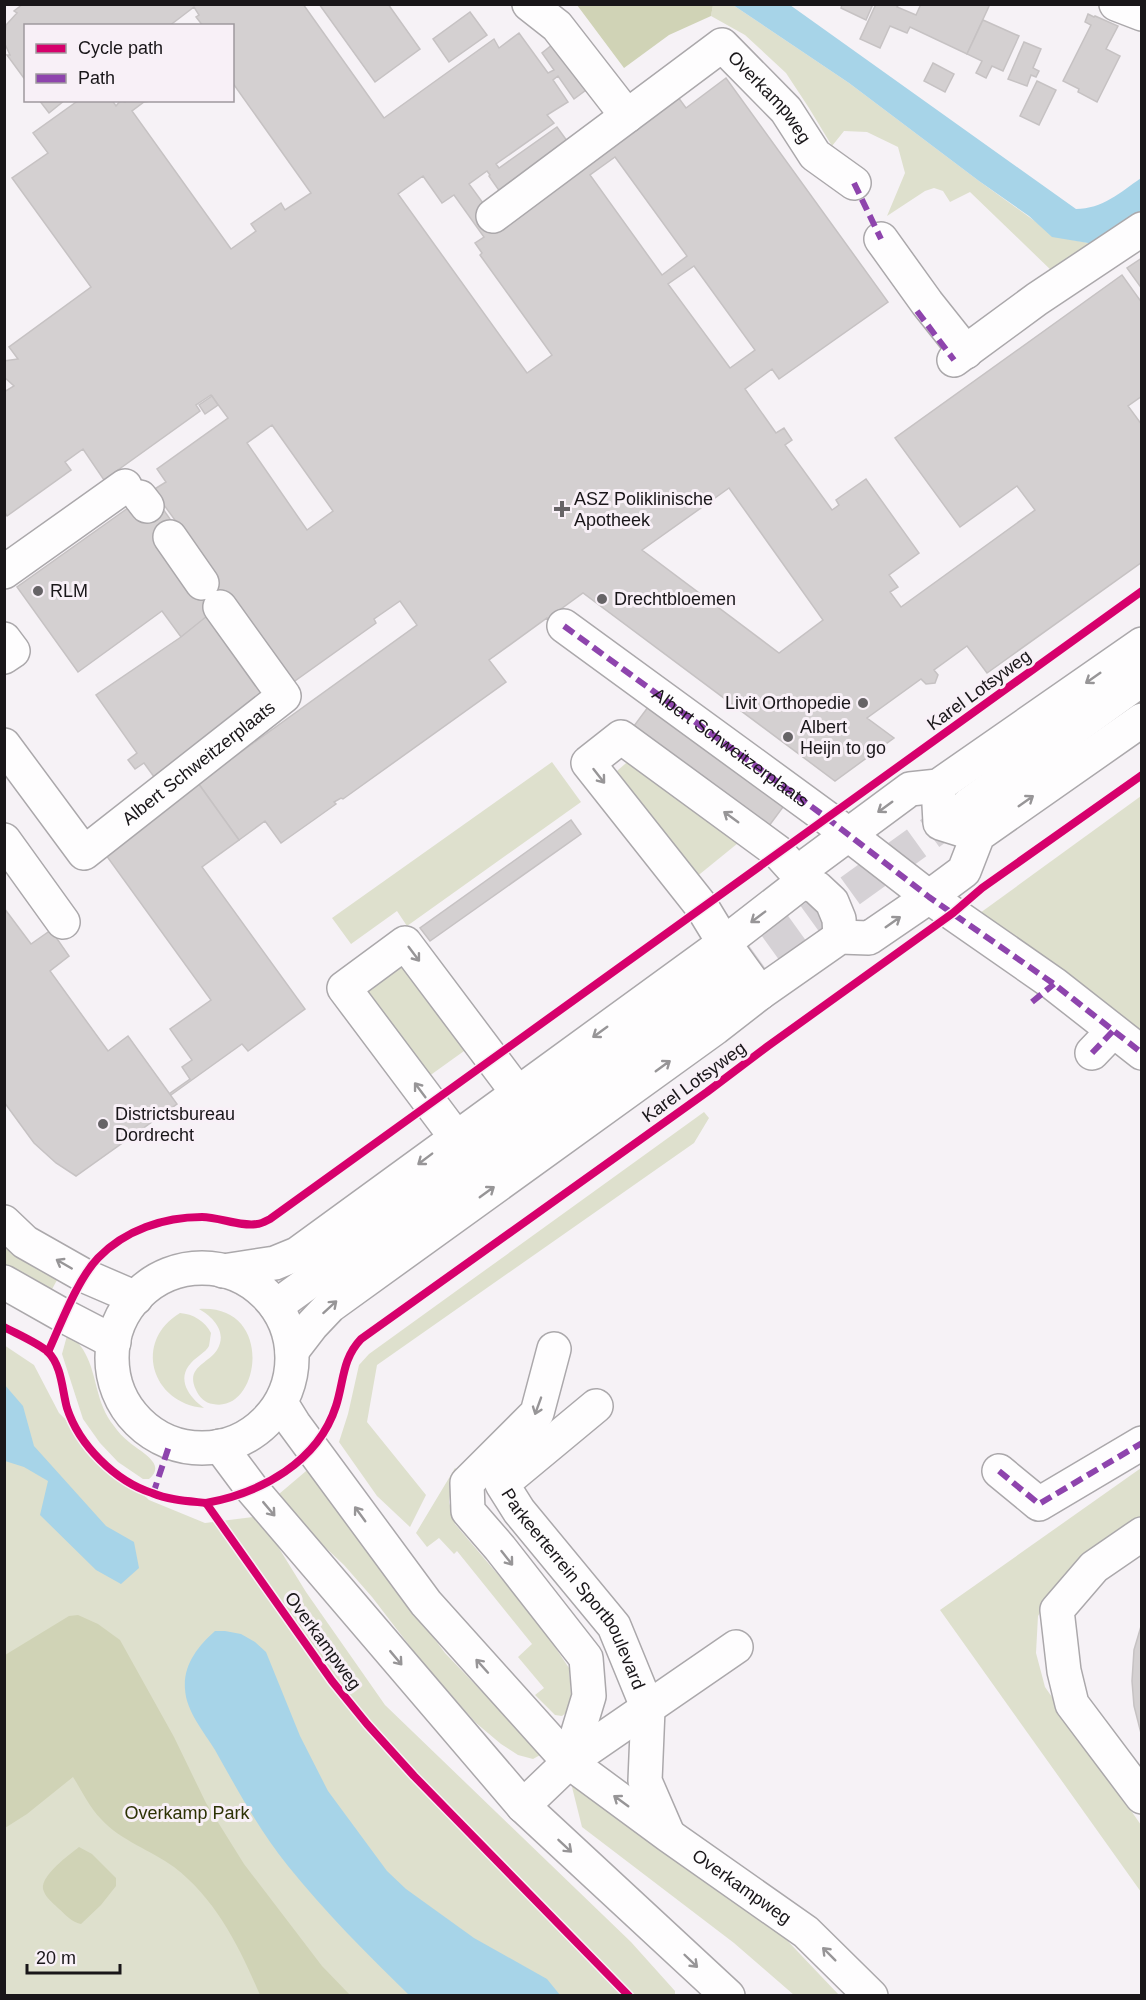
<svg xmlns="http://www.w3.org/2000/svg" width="1146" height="2000" viewBox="0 0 1146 2000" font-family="Arial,sans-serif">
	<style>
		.green { fill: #dee0cd }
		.forest { fill: #d0d3b6 }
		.water { fill: #a7d4e8 }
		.building { fill: #d4d0d1; stroke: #c6c2c3; stroke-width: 1.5; fill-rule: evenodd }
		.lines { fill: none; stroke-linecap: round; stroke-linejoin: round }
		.minor-tunnel { stroke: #d5d1d5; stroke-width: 33; stroke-dasharray: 33 16; stroke-linecap: butt }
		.minor-casing { stroke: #aba8ab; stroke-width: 36 }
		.minor { stroke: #fefdfe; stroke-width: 33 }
		.quiet { stroke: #8e44ad; stroke-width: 6; stroke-dasharray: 12 6; stroke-linecap: butt }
		.cycleway-casing { stroke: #f8f0f7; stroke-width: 11 }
		.cycleway { stroke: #d6006c; stroke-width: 8 }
		.oneway { stroke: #979597 }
		.poi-dot { fill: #666366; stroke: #f8f0f7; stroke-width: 2 }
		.labels { text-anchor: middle; stroke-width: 6; stroke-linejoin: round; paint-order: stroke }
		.street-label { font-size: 18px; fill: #191619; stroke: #f8f0f7 }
		.poi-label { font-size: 18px; fill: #191619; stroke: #f8f0f7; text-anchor: start }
		.park-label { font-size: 18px; fill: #2d3205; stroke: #f8f0f7 }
	</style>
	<rect width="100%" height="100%" fill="#f6f2f6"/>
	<g class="green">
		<path d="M713 5H733L849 83 979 181 1057 237 1094 244 1141 212V219L1054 273 970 192 950 202 943 191 934 188 925 191 887 216 905 173 898 147 867 132 844 131 832 146 809 108 786 73 745 35 711 16Z"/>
		<path d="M633 757 743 839 695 878 617 771Z"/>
		<path d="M552 762 581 802 407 926 397 911 351 944 332 918Z"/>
		<path d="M1141 796V1039L986 927 980 913Z"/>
		<path d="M408 959 471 1046 425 1079 361 992Z"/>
		<path d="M704 1112 709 1118 694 1143 377 1365 367 1422 426 1495 410 1527 377 1496 339 1442 348 1414 359 1365 369 1354Z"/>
		<path d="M4 1245 18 1257 57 1280 50 1293 5 1271Z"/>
		<path d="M199 1309C276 1304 260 1414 213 1404 205 1403 199 1397 196 1390 185 1367 208 1364 217 1350 228 1332 213 1317 199 1309Z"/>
		<path d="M180 1313C193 1314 205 1321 211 1333L209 1346C205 1353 197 1356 191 1363 176 1379 189 1397 204 1408 151 1403 133 1341 180 1313Z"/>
		<path d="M68 1332C74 1338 81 1345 85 1353 98 1377 95 1402 114 1426 118 1432 123 1437 129 1442 139 1451 168 1464 149 1479H143L118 1462 100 1443 83 1419 62 1354Z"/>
		<path d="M4 1345 34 1365 59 1413 149 1500 205 1523 253 1517 277 1545 306 1592 385 1705 631 1942 675 1991V1995H5Z"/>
		<path d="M312 1466 384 1571 445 1653 542 1754 533 1759 518 1755 501 1744 476 1723 422 1662 372 1597 344 1565 310 1533 279 1494Z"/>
		<path d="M455 1468 459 1471 451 1488 449 1502 455 1524 539 1623 569 1668 572 1708 562 1716 555 1715 535 1695 544 1688 518 1657 532 1644 457 1551 454 1554 439 1538 427 1547 416 1533Z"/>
		<path d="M1141 1468V1523L1061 1580 1038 1616 1036 1653 1045 1687 1141 1825V1892L940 1610Z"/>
		<path d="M571 1783 781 1934 839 1995H794L734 1943 582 1827Z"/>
	</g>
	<g class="forest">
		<path d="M577 5H713L711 16 669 35 624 68Z"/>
		<path d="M78 1615 98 1624 120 1640 174 1737 206 1803 244 1864 322 1966 350 1995H260C240 1948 216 1899 174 1867 151 1850 121 1841 101 1819 90 1808 82 1791 73 1777L27 1814 5 1828V1655L69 1616Z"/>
		<path d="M79 1847 92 1854 116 1878V1886L101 1905 81 1924C71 1922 65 1914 58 1908 52 1902 45 1897 43 1889 41 1875 69 1855 79 1847Z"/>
	</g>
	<g class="water">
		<path d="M733 5H790L1076 209C1102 209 1121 192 1141 178V212L1094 244 1052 237 1029 216 979 181 849 83Z"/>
		<path d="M4 1384 23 1406 34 1446 106 1526 134 1542 139 1568 121 1584 96 1570 40 1515 48 1481 24 1467 5 1461Z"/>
		<path d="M215 1631H225L241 1634 255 1642 266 1652 300 1736 328 1791 387 1871 406 1889 474 1938 547 1979 560 1995H409C367 1954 325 1912 288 1866 259 1830 237 1789 215 1750 204 1732 186 1711 185 1689 183 1665 198 1646 215 1631Z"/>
	</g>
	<g class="building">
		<path d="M23 4H303L384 118 494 39 499 48 519 33 548 73 554 70 542 53 553 44 586 90 574 99 558 76 553 80 568 102 547 115 554 123 496 164 499 168 557 127 573 149 505 199 489 176 490 175 487 171 469 184 499 225 678 97 686 108 726 78 888 302 779 379 772 369 745 389 776 433 784 428 792 440 785 445 832 510 839 505 836 500 866 479 919 553 889 575 898 587 890 592 901 607 1035 510 1017 486 960 527 895 438 1122 275 1142 303V396L1128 406 1142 425V562L987 673 967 646 934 670 938 675 935 683 926 684 921 679 867 718 894 738 835 781 583 593 561 609 566 613 551 626 547 618 489 660 506 682 343 799 341 798 334 802 336 804 315 819 281 843 265 821 239 840 198 783 417 625 400 601 374 619 376 623 292 683 220 607 181 637 162 611 78 672 17 587 128 508 156 499 172 522 175 520 153 490 166 482 157 469 228 418 211 395 196 405 200 411 104 480 83 449 65 462 71 470 7 516 4 511V392L14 386 4 377V361L18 359 9 347 91 287 12 178 48 153 33 133 79 100H112L116 106 121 100 125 102 128 100H158L144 102 132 111 231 249 256 231 251 224 281 203 285 210 311 193 232 82V26H203L196 17 199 15 194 7 169 26H26V81L7 55H10L4 42 6 25 17 13 14 11ZM615 157 687 256 662 275 590 175ZM423 176 442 203 454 195 484 237 475 243 482 253 480 255 552 355 527 373 398 194ZM694 266 755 350 730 368 668 284ZM272 425 333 511 307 530 247 443ZM729 488 823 620 779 653 642 550ZM182 529 214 574 188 593 156 547Z"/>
		<path d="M319 4H388L420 49 375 82Z"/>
		<path d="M842 4H873L866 20 841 8Z"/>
		<path d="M876 4H899L897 7 916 15 921 4H990L967 54 910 27 907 33 890 26 880 48 860 39Z"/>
		<path d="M470 12 487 35 449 62 433 39Z"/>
		<path d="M1088 14 1094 17 1095 16 1118 26 1106 49 1120 56 1097 102 1078 92 1079 89 1063 81 1091 25 1085 22Z"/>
		<path d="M983 20 1019 36 1003 71 992 66 986 78 976 73 982 61 967 54Z"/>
		<path d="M1024 42 1041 49 1033 68 1039 71 1036 77 1031 75 1027 86 1008 79Z"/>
		<path d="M933 63 954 74 945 92 924 81Z"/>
		<path d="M1037 81 1056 90 1039 125 1020 116Z"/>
		<path d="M39 100H65L49 113Z"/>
		<path d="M1142 258V289L1127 268Z"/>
		<path d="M212 396 218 405 205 414 199 405Z"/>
		<path d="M207 616 267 701 157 781 144 763 135 769 128 760 137 753 96 695 181 637Z"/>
		<path d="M654 699 789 799 763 834 628 734Z"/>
		<path d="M198 783 239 840 202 867 305 1009 248 1051 242 1044 171 1095 169 1094 190 1079 182 1067 192 1060 170 1029 211 1000 103 851Z"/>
		<path d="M571 820 581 834 430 941 420 928Z"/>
		<path d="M4 908 31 944 51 930 69 956 50 971 108 1051 128 1036 177 1104 76 1176 56 1163 34 1143 4 1102Z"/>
		<path d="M1142 1623V1737L1134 1706 1132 1681 1134 1650Z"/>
	</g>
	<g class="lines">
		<path class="minor-tunnel" d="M731 977 965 808"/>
		<defs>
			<g id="minor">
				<path id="s1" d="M529 4 557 26 627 116 722 45 786 110 815 155 854 183"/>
				<path d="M1116 4 1142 14"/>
				<path d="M493 216 627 116"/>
				<path d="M881 239 927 303 966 352"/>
				<path d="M954 360 1037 299 1142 229"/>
				<path d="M140 497 147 506"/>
				<path d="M170 537 202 583"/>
				<path d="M4 572 125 486"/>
				<path d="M564 626 827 818 929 897 1054 984 1142 1053"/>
				<path d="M4 639 13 651 4 657"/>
				<path id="s2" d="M4 745 84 853 284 696 220 607"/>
				<path d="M938 786 940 823 978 835"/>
				<path d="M968 805 1142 679"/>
				<path d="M4 840 63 922"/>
				<path d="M760 993 724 943 702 907 588 763 621 737 778 852 804 881 817 888 832 902 839 919 840 937"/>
				<path d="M1092 1053 1113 1031"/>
				<path d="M455 1136 344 988 405 943 517 1092"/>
				<path d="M4 1222 25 1242 85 1276 136 1298"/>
				<circle cx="202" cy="1358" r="90"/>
				<path d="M223 1271 275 1263 297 1254 724 943 804 881 810 863 910 789 938 786 1142 644"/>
				<path d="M4 1282 64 1316 114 1342"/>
				<path d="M276 1306 731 977"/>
				<path d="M554 1349 537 1413 467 1483 468 1511 500 1548 586 1658 589 1696 569 1762"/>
				<path d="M292 1351 312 1325 330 1306 715 1028 760 993 840 937 869 938 929 897 964 871 978 835 1142 720"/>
				<path id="s3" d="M281 1403 294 1424 426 1603 569 1762 668 1835 806 1932 871 1996"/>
				<path id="s4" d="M596 1406 502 1484 519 1511 614 1626 648 1709 645 1781 668 1834"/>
				<path d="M220 1446 252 1489 523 1806 728 1996"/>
				<path d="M999 1471 1039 1504 1142 1443"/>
				<path d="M1142 1534 1094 1567 1057 1610 1064 1671 1072 1704 1142 1797"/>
				<path d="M523 1806 569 1762 736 1647"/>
			</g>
		</defs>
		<use href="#minor" class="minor-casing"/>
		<use href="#minor" class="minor"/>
		<g class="quiet">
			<path d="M854 183 881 239"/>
			<path d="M917 311 954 360"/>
			<path id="s5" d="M564 626 827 818 929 897 1054 984 1142 1053"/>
			<path d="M1032 1002 1054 984"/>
			<path d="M1092 1053 1113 1031"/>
			<path d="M999 1471 1039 1504 1142 1443"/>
			<path d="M153 1494 170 1443"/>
		</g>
		<defs>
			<g id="cycleway">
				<path d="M4 1327C15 1333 40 1344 48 1352 62 1366 62 1390 67 1408 79 1445 115 1481 152 1493 169 1500 188 1501 206 1503L332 1681 367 1724 414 1776 629 1996"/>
				<path d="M48 1352C61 1324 77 1280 98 1258 125 1230 164 1217 202 1217 219 1217 241 1227 257 1224 261 1224 266 1221 270 1219L1142 591"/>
				<path d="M206 1503C261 1493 318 1462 336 1406 344 1381 342 1359 361 1339L707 1092 768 1046 953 913 982 888 1142 775"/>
			</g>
		</defs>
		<use href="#cycleway" class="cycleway-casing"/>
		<use href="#cycleway" class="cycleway"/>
	</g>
	<defs><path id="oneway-shaft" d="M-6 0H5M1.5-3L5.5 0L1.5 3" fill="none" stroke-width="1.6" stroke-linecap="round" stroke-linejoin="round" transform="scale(1.5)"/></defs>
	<g class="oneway">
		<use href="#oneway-shaft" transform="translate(1093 678) rotate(145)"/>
		<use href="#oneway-shaft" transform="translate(599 776) rotate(52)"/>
		<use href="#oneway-shaft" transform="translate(1026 801) rotate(-35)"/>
		<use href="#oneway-shaft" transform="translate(885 807) rotate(144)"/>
		<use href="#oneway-shaft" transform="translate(731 817) rotate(-144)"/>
		<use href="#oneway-shaft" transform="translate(758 917) rotate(143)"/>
		<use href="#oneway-shaft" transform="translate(893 922) rotate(-35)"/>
		<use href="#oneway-shaft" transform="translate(414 954) rotate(53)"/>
		<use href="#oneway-shaft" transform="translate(600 1032) rotate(144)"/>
		<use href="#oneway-shaft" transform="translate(663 1066) rotate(-36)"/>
		<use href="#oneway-shaft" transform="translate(420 1090) rotate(-127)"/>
		<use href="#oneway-shaft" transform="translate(425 1159) rotate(143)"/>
		<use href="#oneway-shaft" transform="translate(487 1192) rotate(-36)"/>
		<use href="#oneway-shaft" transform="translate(64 1264) rotate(-150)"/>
		<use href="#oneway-shaft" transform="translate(330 1307) rotate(-42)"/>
		<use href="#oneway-shaft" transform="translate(538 1406) rotate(110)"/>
		<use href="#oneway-shaft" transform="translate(269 1509) rotate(50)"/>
		<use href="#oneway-shaft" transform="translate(360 1514) rotate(-126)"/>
		<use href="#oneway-shaft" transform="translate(507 1558) rotate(52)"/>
		<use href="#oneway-shaft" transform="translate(396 1658) rotate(50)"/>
		<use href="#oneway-shaft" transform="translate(482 1666) rotate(-132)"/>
		<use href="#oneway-shaft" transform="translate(621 1801) rotate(-144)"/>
		<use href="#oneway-shaft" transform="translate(565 1846) rotate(43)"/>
		<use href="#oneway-shaft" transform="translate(829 1954) rotate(-135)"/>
		<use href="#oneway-shaft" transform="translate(691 1961) rotate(44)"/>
	</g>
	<g class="poi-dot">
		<path d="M559 500h6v6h6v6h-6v6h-6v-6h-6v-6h6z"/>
		<circle cx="38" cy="591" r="6"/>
		<circle cx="602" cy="599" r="6"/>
		<circle cx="863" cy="703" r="6"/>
		<circle cx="788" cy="737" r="6"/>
		<circle cx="103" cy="1124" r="6"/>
	</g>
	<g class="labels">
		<g class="street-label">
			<text dy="6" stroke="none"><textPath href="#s1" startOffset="339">Overkampweg</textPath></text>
			<text transform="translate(979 690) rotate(-36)" y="6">Karel Lotsyweg</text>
			<text dy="6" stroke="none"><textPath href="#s5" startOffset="206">Albert Schweitzerplaats</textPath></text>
			<text dy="6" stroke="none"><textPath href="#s2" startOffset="280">Albert Schweitzerplaats</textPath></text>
			<text transform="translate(694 1082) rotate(-36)" y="6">Karel Lotsyweg</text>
			<text dy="6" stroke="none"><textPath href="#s4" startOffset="250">Parkeerterrein Sportboulevard</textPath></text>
			<text transform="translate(323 1641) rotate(54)" y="6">Overkampweg</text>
			<text dy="6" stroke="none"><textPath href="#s3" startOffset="674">Overkampweg</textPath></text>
		</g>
		<g class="poi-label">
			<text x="574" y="505">ASZ Poliklinische<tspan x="574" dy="21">Apotheek</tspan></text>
			<text x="50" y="597">RLM</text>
			<text x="614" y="605">Drechtbloemen</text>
			<text x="851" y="709" text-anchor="end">Livit Orthopedie</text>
			<text x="800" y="733">Albert<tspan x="800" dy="21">Heijn to go</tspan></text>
			<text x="115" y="1120">Districtsbureau<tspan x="115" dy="21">Dordrecht</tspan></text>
		</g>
		<g class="park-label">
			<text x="187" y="1819">Overkamp Park</text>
		</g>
	</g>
	<rect width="1146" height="2000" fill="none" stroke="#191619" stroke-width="12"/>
	<rect x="24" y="24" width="210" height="78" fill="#f8f0f7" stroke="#9f999e" stroke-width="1.5"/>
	<rect x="36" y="44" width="30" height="9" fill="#d6006c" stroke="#9f999e" stroke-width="1.5"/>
	<text x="78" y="54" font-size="18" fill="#191619">Cycle path</text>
	<rect x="36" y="74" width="30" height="9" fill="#8e44ad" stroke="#9f999e" stroke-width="1.5"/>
	<text x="78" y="84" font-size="18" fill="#191619">Path</text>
	<path d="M27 1964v9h93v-9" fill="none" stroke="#191619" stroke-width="3"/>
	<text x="36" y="1964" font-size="18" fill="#191619" stroke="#f8f0f7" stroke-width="4.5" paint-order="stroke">20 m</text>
</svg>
